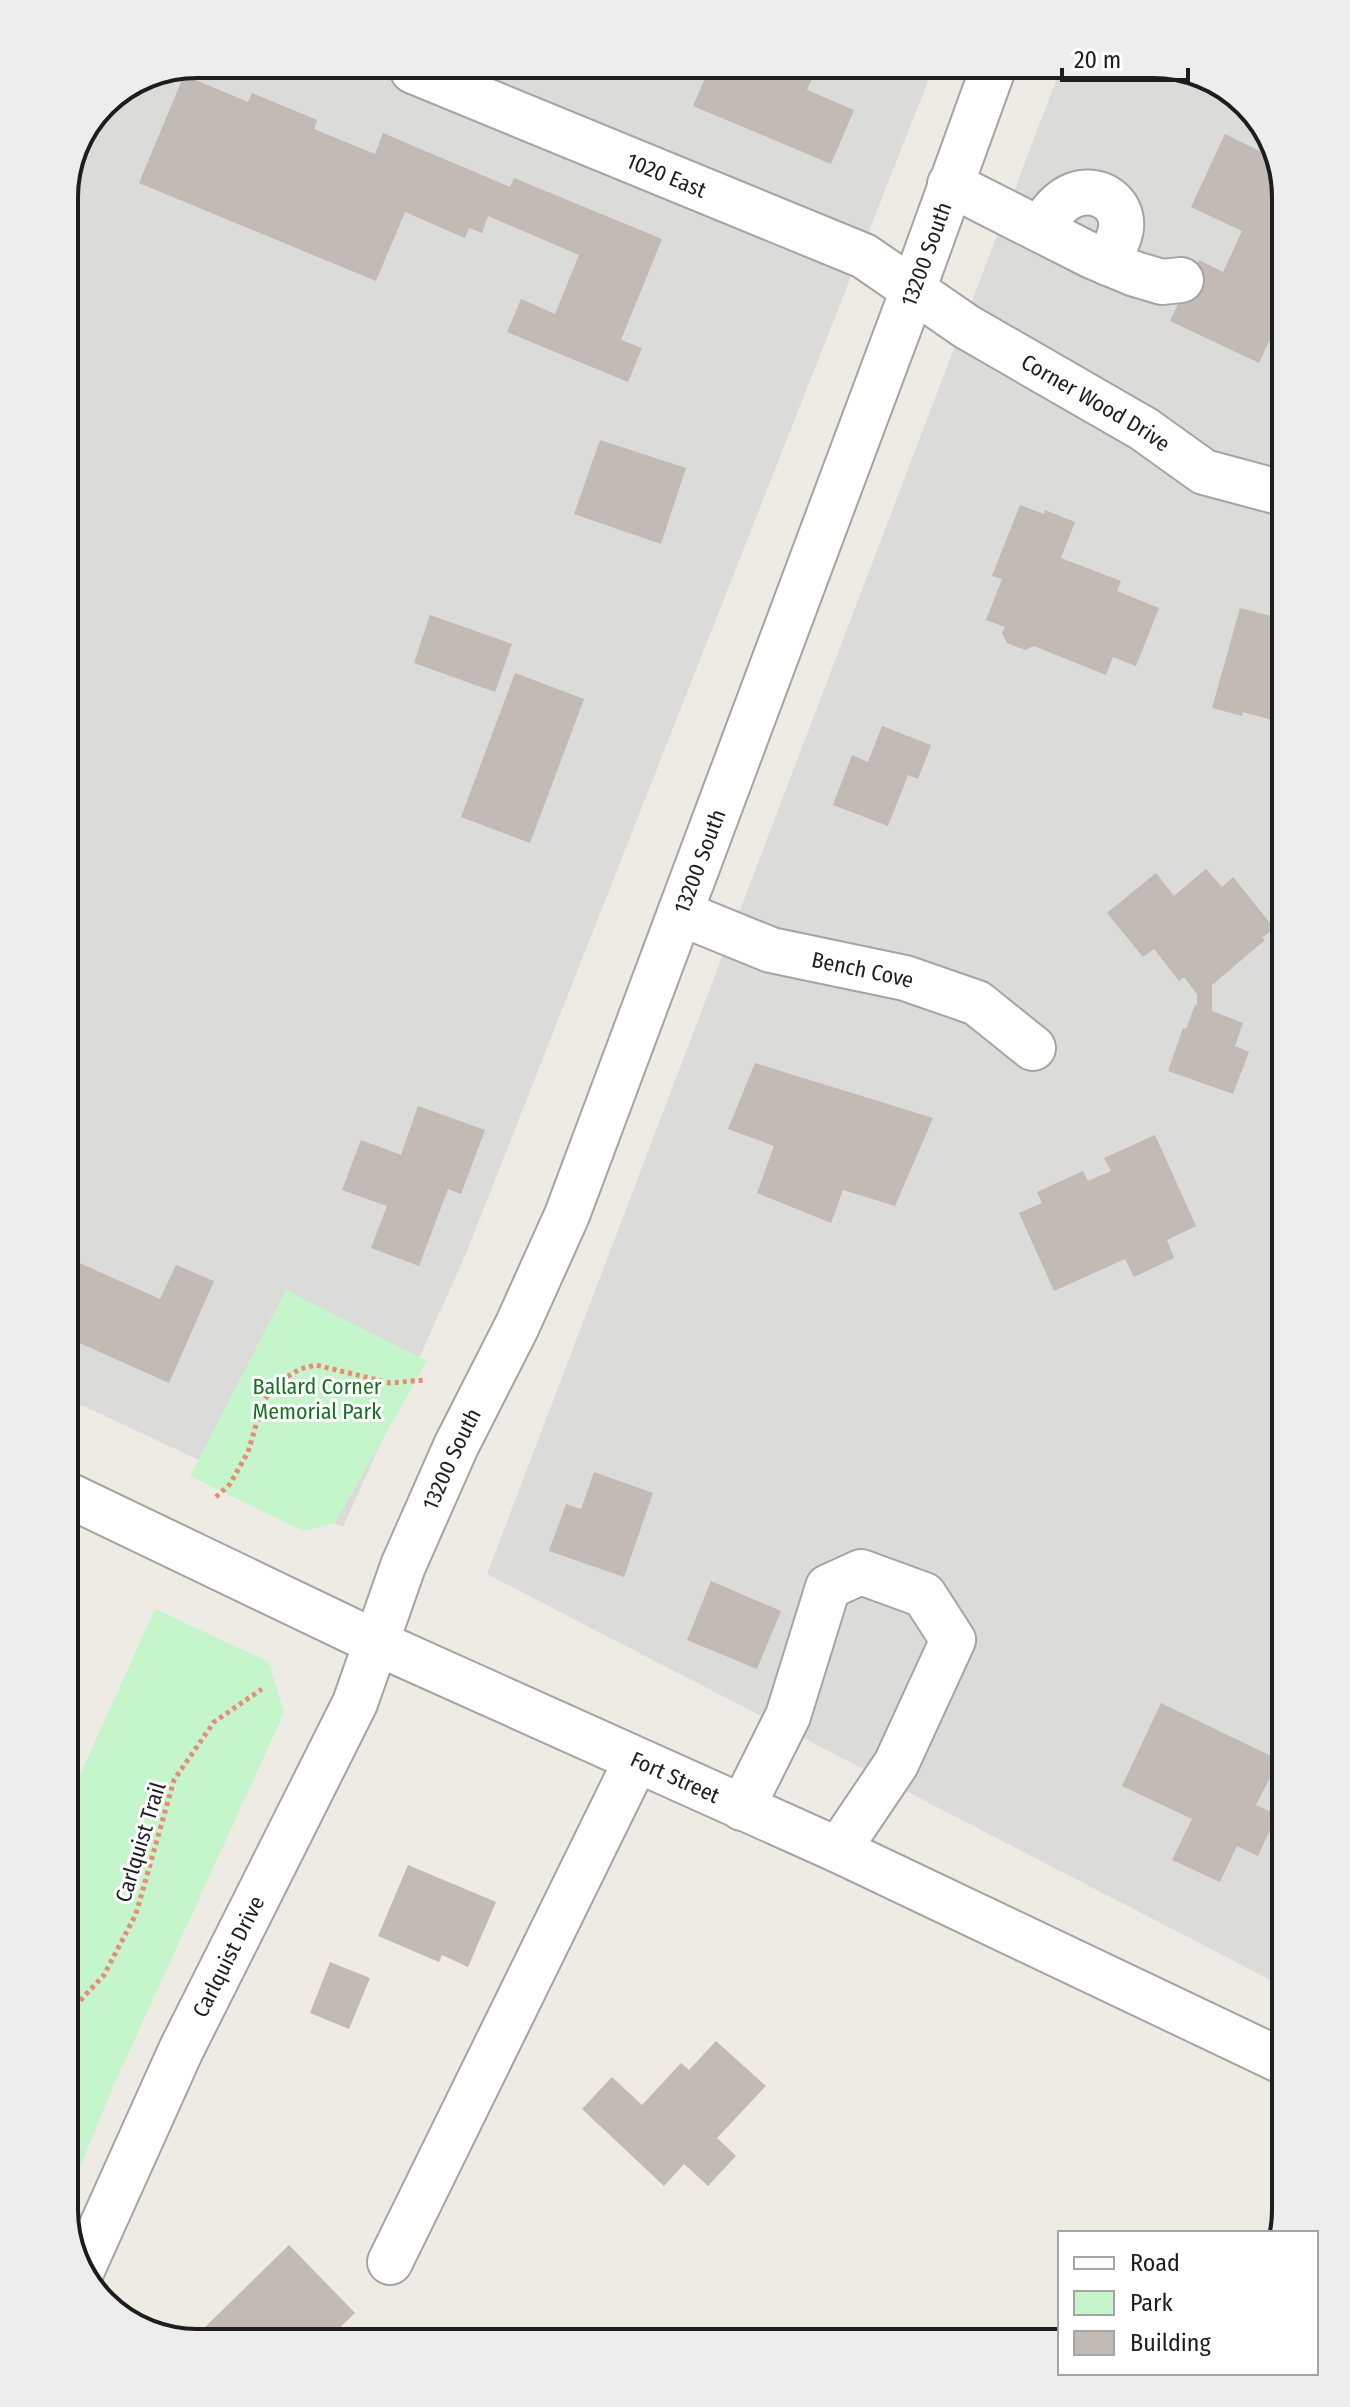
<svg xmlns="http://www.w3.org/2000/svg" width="1350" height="2407" viewBox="0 0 1350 2407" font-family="'Fira Sans Condensed',sans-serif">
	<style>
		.residential { fill: #dbdbda }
		.park { fill: #c4f5cb }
		.building { fill: #c2bab4 }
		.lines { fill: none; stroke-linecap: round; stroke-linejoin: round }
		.minor-casing { stroke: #a4a4a4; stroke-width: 48 }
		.path { stroke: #ef8874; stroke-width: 5; stroke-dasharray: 4 4; stroke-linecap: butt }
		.minor { stroke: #fff; stroke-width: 44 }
		.labels { text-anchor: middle; stroke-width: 6; stroke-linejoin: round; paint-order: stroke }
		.street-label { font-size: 22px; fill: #1d1d1d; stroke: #fff }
		.park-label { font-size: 22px; fill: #147321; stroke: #fff }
		.rim { fill: none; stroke: #1d1d1d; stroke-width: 4 }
	</style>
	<rect width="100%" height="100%" fill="#eeebe4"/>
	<g class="residential">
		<path d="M1162 64 1233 91 1276 146 1286 197V1988L487 1574 1062 65Z"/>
		<path d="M934 66 465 1256 343 1527 64 1397V189L103 103 147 74Z"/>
	</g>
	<g class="park">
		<path d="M286 1290 427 1361 335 1523 303 1531 190 1476Z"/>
		<path d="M155 1609 269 1662 284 1713 112 2089 64 2206V1810Z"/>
	</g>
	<g class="building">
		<path d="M817 68 807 90 854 110 831 164 693 106 709 69Z"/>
		<path d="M184 75 248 102 252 93 317 120 314 129 375 154 383 133 510 187 514 178 662 239 621 340 642 348 628 382 507 332 521 299 555 314 579 255 488 216 482 233 469 228 465 238 405 212 376 281 139 183Z"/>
		<path d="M1225 134 1278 160 1286 197V305L1259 363 1170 321 1199 260 1223 272 1242 231 1191 207Z"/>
		<path d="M600 440 686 468 661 544 574 514Z"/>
		<path d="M1020 505 1044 514 1045 510 1075 522 1061 558 1121 581 1117 591 1159 608 1136 666 1113 657 1106 675 1034 646 1025 650 1007 643 1002 633 1005 627 986 620 1002 579 992 576Z"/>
		<path d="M1240 608 1286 620V724L1243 712 1242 716 1212 708Z"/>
		<path d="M430 615 512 644 495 692 414 663Z"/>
		<path d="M515 673 584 699 530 843 461 817Z"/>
		<path d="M882 726 931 745 918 779 908 775 888 826 833 805 852 755 868 762Z"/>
		<path d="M1206 869 1222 887 1233 877 1274 928 1262 938 1265 940 1212 985V1011L1243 1023 1235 1046 1249 1052 1233 1094 1168 1071 1183 1028 1186 1029 1195 1005 1197 1006V994L1184 977 1179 981 1154 949 1143 957 1107 913 1156 873 1174 896Z"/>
		<path d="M755 1063 933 1118 895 1206 843 1190 831 1223 757 1193 774 1146 728 1129Z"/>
		<path d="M418 1106 485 1130 461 1194 448 1189 419 1266 371 1248 387 1206 342 1190 361 1140 401 1155Z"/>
		<path d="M1155 1135 1196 1226 1167 1240 1174 1258 1134 1277 1125 1259 1054 1291 1019 1213 1042 1203 1037 1192 1083 1171 1088 1181 1111 1171 1104 1158Z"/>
		<path d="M75 1261 160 1299 176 1265 214 1281 169 1383 64 1336V1286Z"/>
		<path d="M594 1472 653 1493 624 1577 549 1551 566 1504 581 1509Z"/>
		<path d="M711 1581 781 1611 757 1669 687 1640Z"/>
		<path d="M1161 1703 1279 1760 1256 1805 1277 1815 1258 1856 1237 1846 1220 1882 1172 1860 1192 1819 1122 1786Z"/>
		<path d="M408 1865 496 1902 468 1967 442 1955 439 1962 378 1936Z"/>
		<path d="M330 1962 370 1978 349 2029 310 2013Z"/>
		<path d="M716 2041 766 2086 717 2138 736 2156 708 2186 684 2164 664 2186 582 2109 612 2077 642 2105 681 2063 689 2070Z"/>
		<path d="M289 2245 355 2313 326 2341 206 2343 198 2334Z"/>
	</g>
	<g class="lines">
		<defs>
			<g id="minor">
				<path id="s1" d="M413 71 864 256 967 327 1144 429 1204 472 1286 494"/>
				<path d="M950 184 1092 256 1135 274 1162 282 1181 280"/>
				<path d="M1039 229C1049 216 1058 201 1074 195 1097 186 1124 202 1121 228 1120 239 1112 252 1108 263"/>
				<path id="s2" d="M680 913 771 950 905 978 977 1003 1033 1048"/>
				<path id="s3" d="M64 1493 377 1643 838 1850 1286 2063"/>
				<path d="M742 1808 788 1716 828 1587 861 1572 924 1595 953 1640 896 1764 838 1850"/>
				<path d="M390 2262 636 1761"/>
				<path id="s4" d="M82 2270 181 2050 355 1703 403 1566 456 1446 517 1326 567 1215 913 290 994 66"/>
			</g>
		</defs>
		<use href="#minor" class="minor-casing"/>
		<g class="path">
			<path d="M216 1497 230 1484 248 1452 263 1402 277 1383 300 1369 316 1365 390 1383 424 1380"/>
			<path d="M64 2018 104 1975 136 1914 174 1780 214 1722 262 1689"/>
		</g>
		<use href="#minor" class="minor"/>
	</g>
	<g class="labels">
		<g class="street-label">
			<text dy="8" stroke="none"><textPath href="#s1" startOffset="274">1020 East</textPath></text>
			<text dy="8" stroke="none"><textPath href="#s4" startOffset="2188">13200 South</textPath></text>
			<text dy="8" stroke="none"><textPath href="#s1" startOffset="762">Corner Wood Drive</textPath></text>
			<text dy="8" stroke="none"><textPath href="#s4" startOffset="1540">13200 South</textPath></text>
			<text dy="8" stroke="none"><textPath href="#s2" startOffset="192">Bench Cove</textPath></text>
			<text dy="8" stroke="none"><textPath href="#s4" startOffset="892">13200 South</textPath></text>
			<text dy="8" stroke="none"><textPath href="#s3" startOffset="674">Fort Street</textPath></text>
			<text transform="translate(140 1842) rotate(-73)" y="8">Carlquist Trail</text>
			<text dy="8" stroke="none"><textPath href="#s4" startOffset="346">Carlquist Drive</textPath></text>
		</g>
		<g class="park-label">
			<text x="317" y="1394">Ballard Corner<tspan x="317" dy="25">Memorial Park</tspan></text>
		</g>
	</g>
	<path d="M0 0H1350V2407H0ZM197 78H1153A119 119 0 0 1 1272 197V2210A119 119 0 0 1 1153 2329H197A119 119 0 0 1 78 2210V197A119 119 0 0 1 197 78Z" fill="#ededed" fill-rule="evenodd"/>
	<path class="rim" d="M197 78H1153A119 119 0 0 1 1272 197V2210A119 119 0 0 1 1153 2329H197A119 119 0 0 1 78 2210V197A119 119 0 0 1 197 78Z"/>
	<rect x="1058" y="2231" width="260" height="144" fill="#ffffff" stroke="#a5a5a5" stroke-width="2"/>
	<rect x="1074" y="2257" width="40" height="12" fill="#ffffff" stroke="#a5a5a5" stroke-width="2"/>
	<text x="1130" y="2271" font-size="24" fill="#1d1d1d">Road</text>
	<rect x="1074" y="2291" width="40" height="24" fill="#c4f5cb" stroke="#a5a5a5" stroke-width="2"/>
	<text x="1130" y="2311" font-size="24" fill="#1d1d1d">Park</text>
	<rect x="1074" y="2331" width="40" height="24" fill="#c2bab4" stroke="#a5a5a5" stroke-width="2"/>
	<text x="1130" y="2351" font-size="24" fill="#1d1d1d">Building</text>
	<path d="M1062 68v12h126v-12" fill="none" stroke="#1d1d1d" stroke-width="4"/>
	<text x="1074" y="68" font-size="24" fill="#1d1d1d" stroke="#ffffff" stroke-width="6" paint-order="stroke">20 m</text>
</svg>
